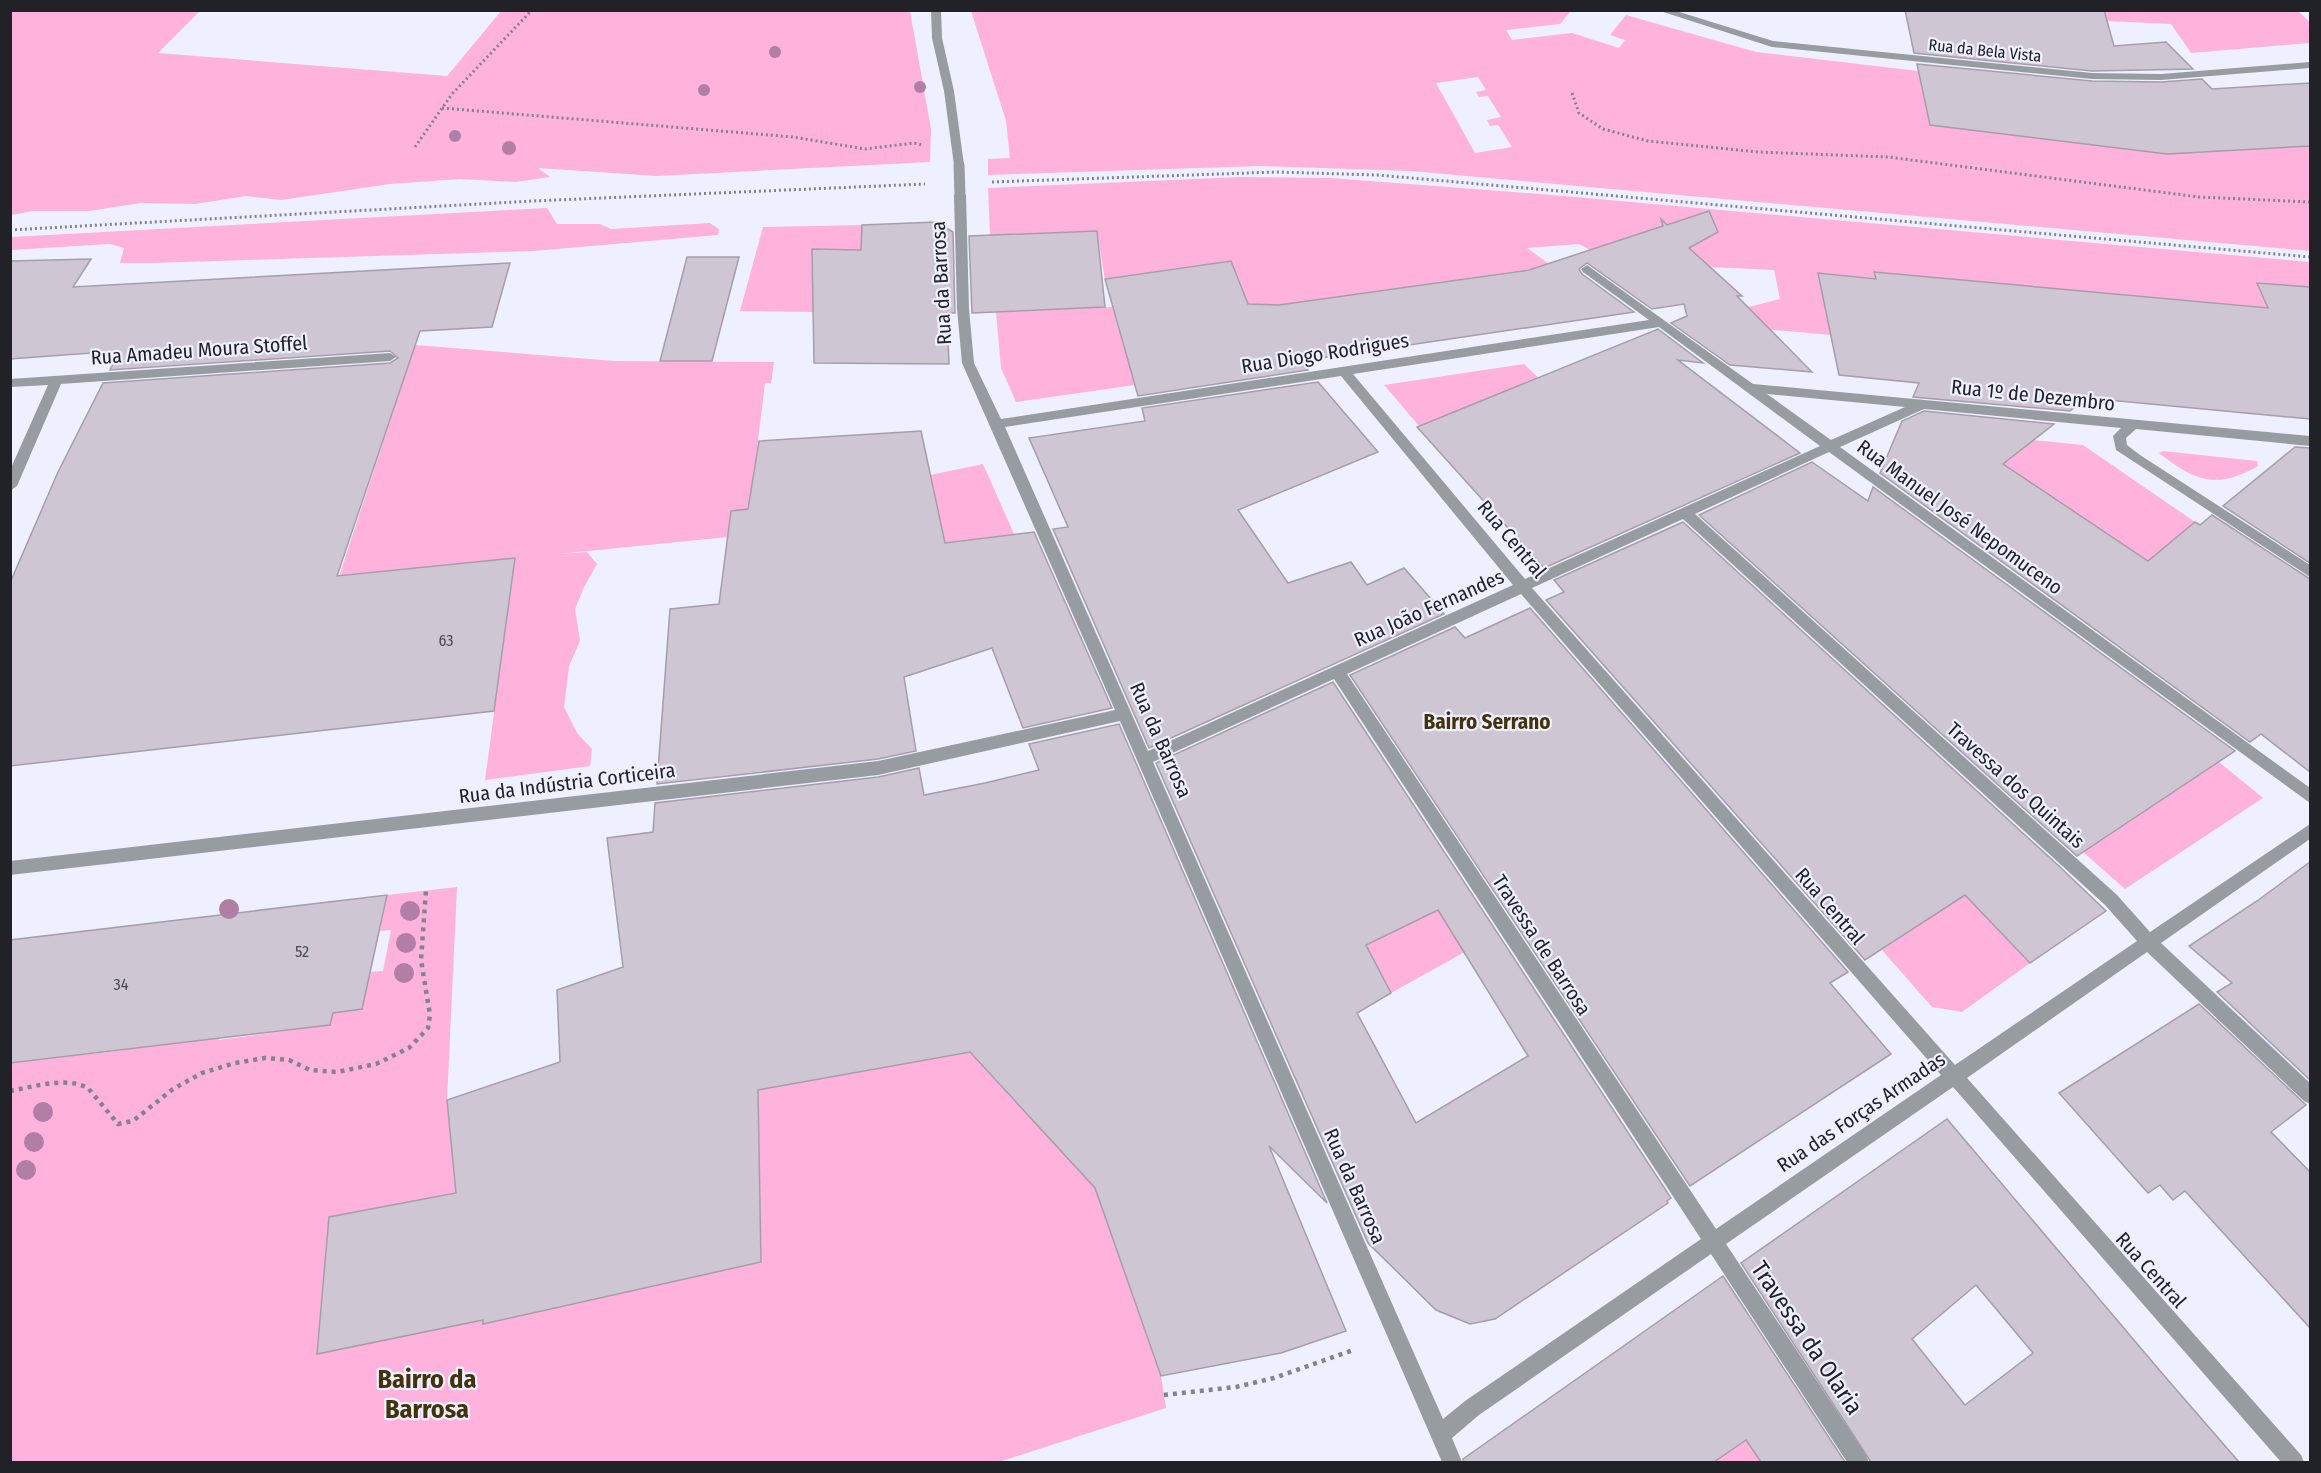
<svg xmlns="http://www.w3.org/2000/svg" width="2321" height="1473" viewBox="0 0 2321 1473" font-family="'Fira Sans Condensed',sans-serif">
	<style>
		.green { fill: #ffb2dc; fill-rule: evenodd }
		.building { fill: #cec6d3; stroke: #a59daa; stroke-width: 1.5; fill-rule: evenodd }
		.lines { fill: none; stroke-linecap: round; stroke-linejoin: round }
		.path-far1 { stroke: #81838d; stroke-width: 3; stroke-dasharray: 2 3; stroke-linecap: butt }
		.path { stroke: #81838d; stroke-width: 4.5; stroke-dasharray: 4 5; stroke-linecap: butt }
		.minor { fill: #979ca1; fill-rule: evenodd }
		.minor-bridge { stroke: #979ca1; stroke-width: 11 }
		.tree { fill: #b17fa6 }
		.labels { text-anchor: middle; stroke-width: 4.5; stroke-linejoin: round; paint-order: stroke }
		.far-street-label { font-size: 16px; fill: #212227; stroke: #eef0ff }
		.number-label { font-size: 16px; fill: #4c4b52 }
		.street-label { font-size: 20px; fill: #212227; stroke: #eef0ff }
		.neighbourhood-label { font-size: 21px; font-weight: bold; fill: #44320a; stroke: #eef0ff }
		.near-street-label { font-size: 24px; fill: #212227; stroke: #eef0ff }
		.near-neighbourhood-label { font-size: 26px; font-weight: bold; fill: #44320a; stroke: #eef0ff }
	</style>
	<rect width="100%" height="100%" fill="#eef0ff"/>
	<g class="green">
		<path d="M11 10 200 11 158 53 447 76 501 11H910L931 129 930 162 657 176 538 168 550 177 516 182 460 179 390 184 281 200 246 196 195 204 141 203 89 211H33L11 215Z"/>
		<path d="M971 11H1571L1560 24 1506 30 1512 40 1572 33 1619 48 1625 40 1610 35 1626 15 1756 52 1918 71 1930 125 2167 154 2310 144V251L1410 171 1260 166 988 175V159L1010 158 1006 121ZM1478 77 1486 90 1476 92 1479 97 1488 96 1501 117 1487 120 1490 126 1498 125 1512 147 1475 153 1436 83Z"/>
		<path d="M2104 11H2298L2310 22V43L2191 53 2171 24 2107 21Z"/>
		<path d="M1241 177 1331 178 1552 195 2310 262V287L2257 283 2271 309 1875 272 1876 279 1819 273 1831 335 1752 328 1737 310 1780 299 1774 270 1711 267 1620 240 1590 250 1579 244 1527 248 1552 266 1250 309 1231 261 1105 280 1097 231 990 235 988 188Z"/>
		<path d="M547 208 557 224H600L611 229 710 223 719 229 718 235 534 251 150 263H120L124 248 110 244 11 250V237Z"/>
		<path d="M862 225 861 250H812L813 312 740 311 763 227Z"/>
		<path d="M1112 307 1135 385 1016 402 1001 368 996 312Z"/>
		<path d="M415 345 615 361 774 362 771 383H765L754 473 781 506 731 511 728 537 557 554 587 552 597 564 584 587 575 609 580 641 569 666 564 707 577 733 592 749 590 766 485 780 515 558 339 577Z"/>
		<path d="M1524 364 1554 393 1419 426 1384 385Z"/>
		<path d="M2033 440 2083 445 2195 522 2146 563 2003 464Z"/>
		<path d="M2163 451 2257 461 2258 466C2216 490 2195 481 2159 453Z"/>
		<path d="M983 464 1014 534 853 554 930 475Z"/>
		<path d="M2219 762 2263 798 2125 889 2083 852Z"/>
		<path d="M457 887 447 1100 498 1139 483 1324 761 1262 758 1090 970 1052 1095 1188 1161 1376 1166 1408 999 1462H11L10 1056C81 1060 152 1047 221 1031L219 1040 330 1025 333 1013 362 1009 370 972 383 971 391 930 380 931 387 895Z"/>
		<path d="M1471 894 1497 934 1391 993 1366 945Z"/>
		<path d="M1965 895 2030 963 1962 1012 1932 1007 1882 950Z"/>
		<path d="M1746 1440 1761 1462H1714Z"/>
	</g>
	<g class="building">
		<path d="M1905 10H2104L2114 46 2166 42 2193 69 2092 71 1914 53Z"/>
		<path d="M1917 64 2092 81 2161 82 2202 79 2212 89 2310 83V146L2167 154 1930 125Z"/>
		<path d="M1709 211 1718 232 1689 248 1742 296H1737L1812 372 1730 365 1671 323 1687 316 1684 304 1652 309 1587 263 1579 269 1582 274 1634 312 1300 361 1308 370 1138 396 1105 279 1231 261 1248 304 1279 305 1529 270 1663 226 1661 219 1667 225Z"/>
		<path d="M937 222 953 232 955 313H947L949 364 814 363 812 249 861 250 862 225Z"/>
		<path d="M1097 231 1105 307 972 313 969 236Z"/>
		<path d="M687 257H739L712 361H660Z"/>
		<path d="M91 259 73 287 510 263 492 327 420 331 337 576 515 558 494 711 10 766V583L58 472 103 383 390 363 398 358 390 351 110 370 119 351 10 359V261Z"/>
		<path d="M1874 272 2268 308 2257 283 2310 287V419L2087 398 2070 411 1913 397 1919 383 1839 375 1818 273 1876 279Z"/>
		<path d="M1658 329 1703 363 1678 360 1800 453 1544 568 1417 427Z"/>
		<path d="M1318 382 1378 452 1238 510 1288 583 1351 562 1367 585 1404 568 1444 614 1149 748 1053 529 1068 527 1029 438 1145 421 1142 408Z"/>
		<path d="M1924 411 2054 424 2003 464 2148 561 2195 522 2200 525 2212 515 2310 579V772L2261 734 2250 742 1880 473 1902 421Z"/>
		<path d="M921 431 945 543 1034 532 1112 708 1023 728 992 648 904 677 916 751 878 759 657 784 670 609 719 604 731 511 748 509 759 441Z"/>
		<path d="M2295 447 2310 448V563L2223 506Z"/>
		<path d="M1812 462 1868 501 1873 487 2235 751 2077 856 1699 515Z"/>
		<path d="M1683 522 2060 867 2106 911 2030 963 1965 895 1865 960 1546 600 1564 592 1554 580Z"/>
		<path d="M1530 608 1848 972 1830 983 1891 1054 1690 1186 1350 675 1455 627 1465 638Z"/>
		<path d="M1333 682 1671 1198 1667 1201 1668 1203 1495 1319 1470 1324 1436 1310 1368 1243 1156 763ZM1438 910 1528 1056 1416 1123 1357 1013 1391 993 1366 945Z"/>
		<path d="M1119 724 1327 1203 1269 1146 1346 1331 1281 1353 1161 1376 1095 1188 970 1052 758 1090 761 1262 483 1324V1320L317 1354 329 1217 456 1193 447 1100 560 1062 557 990 623 967 607 838 653 832 655 803 878 777 919 768 924 795 985 783 1039 770 1029 744Z"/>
		<path d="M2310 862V1080L2217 992 2232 983 2189 946 2257 901Z"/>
		<path d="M387 895 362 1009 333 1013 330 1025 10 1063V940Z"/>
		<path d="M2199 1004 2306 1105 2271 1132 2310 1172V1328L2185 1191 2173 1200 2160 1185 2148 1193 2059 1093Z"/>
		<path d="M1947 1119 2161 1372 2239 1462H1871L1741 1263ZM1976 1285 2033 1353 1965 1405 1912 1339Z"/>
		<path d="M1723 1276 1845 1462H1761L1746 1440 1714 1462H1464L1463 1459Z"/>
	</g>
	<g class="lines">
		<g class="path-far1">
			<path d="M1572 93 1579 113 1603 129 1648 141 1758 152 1888 157 2199 197 2310 202"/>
			<path d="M442 108 793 137 865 149 914 143 923 145"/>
			<path d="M415 147 452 94 532 10"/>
			<path d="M992 182 1276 172 1377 175 2310 257"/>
			<path d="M10 230 533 201 925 184"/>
		</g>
		<g class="path">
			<path d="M10 1091C33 1087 66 1076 88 1088L118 1124 133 1121 173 1089 202 1073 235 1063 265 1058 289 1060 310 1070 337 1072 376 1064 409 1048 428 1028 430 1015 421 960 426 890"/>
			<path d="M1164 1395 1236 1387 1274 1378 1353 1350"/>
		</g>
		<g class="minor">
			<path d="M931 10H941L942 38 954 91 964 165 959 168 954 165 944 91 932 38Z"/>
			<path d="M1657 10H1673L1773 41 2092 73 2161 74 2310 62V68L2161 80 2092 79 1772 47Z"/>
			<path d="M960 192 966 195 969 309 974 363 1001 419 1649 320 1583 272 1581 269 1587 265 1753 384 2310 436V446L2136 429 2126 438 2127 445 2140 455 2310 565V577L2116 450 2113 436 2121 428 1924 409 1840 447 2310 788V803L1829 452 1695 514 2117 895 2150 932 2310 824V839L2161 943 2310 1083V1104L2304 1101 2147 952 1967 1078 2301 1455 2304 1462H2281L1953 1087 1726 1244 1866 1455 1869 1462H1847L1711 1254 1479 1415 1452 1438 1462 1462H1442L1120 721 878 775 10 875V861L878 761 1115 710 962 363 957 309 954 195ZM1659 327 1820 446 1525 579 1353 374ZM1341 376 1513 585 1148 751 1005 427ZM1767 394 1905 407 1831 440ZM1683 519 2105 905 2137 941 1955 1065 1532 588ZM1521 594 1941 1075 1716 1229 1347 674ZM1334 679 1701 1239 1465 1401 1443 1419 1153 762Z"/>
			<path d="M390 353 396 357 390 361 61 384 17 486 10 491V470L48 385 10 387V379Z"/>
		</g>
		<path class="minor-bridge" d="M959 165 960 195"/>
	</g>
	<g class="tree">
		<circle cx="775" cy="52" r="6"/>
		<circle cx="920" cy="87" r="6"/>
		<circle cx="704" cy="90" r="6"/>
		<circle cx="455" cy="136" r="6"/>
		<circle cx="509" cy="148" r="7"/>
		<circle cx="229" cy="909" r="10"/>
		<circle cx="410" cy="911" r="10"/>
		<circle cx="406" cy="943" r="10"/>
		<circle cx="404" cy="973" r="10"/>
		<circle cx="43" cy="1112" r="10"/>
		<circle cx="34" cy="1142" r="10"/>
		<circle cx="26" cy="1170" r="10"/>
	</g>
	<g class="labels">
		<g class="far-street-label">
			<text transform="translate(1985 50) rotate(6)" y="6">Rua da Bela Vista</text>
		</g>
		<g class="number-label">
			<text x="446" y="646">63</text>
			<text x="302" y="957">52</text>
			<text x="121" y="990">34</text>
		</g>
		<g class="street-label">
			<text transform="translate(941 283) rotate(-93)" y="7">Rua da Barrosa</text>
			<text transform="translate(199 350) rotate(-4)" y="7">Rua Amadeu Moura Stoffel</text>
			<text transform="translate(1325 353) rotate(-9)" y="7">Rua Diogo Rodrigues</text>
			<text transform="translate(2033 395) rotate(6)" y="7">Rua 1º de Dezembro</text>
			<text transform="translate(1960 517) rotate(36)" y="7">Rua Manuel José Nepomuceno</text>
			<text transform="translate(1512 539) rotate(50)" y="7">Rua Central</text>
			<text transform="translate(1429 608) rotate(-24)" y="7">Rua João Fernandes</text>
			<text transform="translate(1161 740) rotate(66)" y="7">Rua da Barrosa</text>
			<text transform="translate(567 783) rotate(-7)" y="7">Rua da Indústria Corticeira</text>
			<text transform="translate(2016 785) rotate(42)" y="7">Travessa dos Quintais</text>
			<text transform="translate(1830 906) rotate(49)" y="7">Rua Central</text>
			<text transform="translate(1542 945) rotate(57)" y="7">Travessa de Barrosa</text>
			<text transform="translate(1861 1112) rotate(-34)" y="7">Rua das Forças Armadas</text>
			<text transform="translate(1355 1186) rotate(66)" y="7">Rua da Barrosa</text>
			<text transform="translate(2151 1270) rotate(48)" y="7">Rua Central</text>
		</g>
		<g class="neighbourhood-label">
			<text x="1487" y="729">Bairro Serrano</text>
		</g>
		<g class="near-street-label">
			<text transform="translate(1807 1338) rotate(56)" y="8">Travessa da Olaria</text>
		</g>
		<g class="near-neighbourhood-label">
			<text x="427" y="1388">Bairro da<tspan x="427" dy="30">Barrosa</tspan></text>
		</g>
	</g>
	<rect width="2321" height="1473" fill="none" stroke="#212227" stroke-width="24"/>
</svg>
